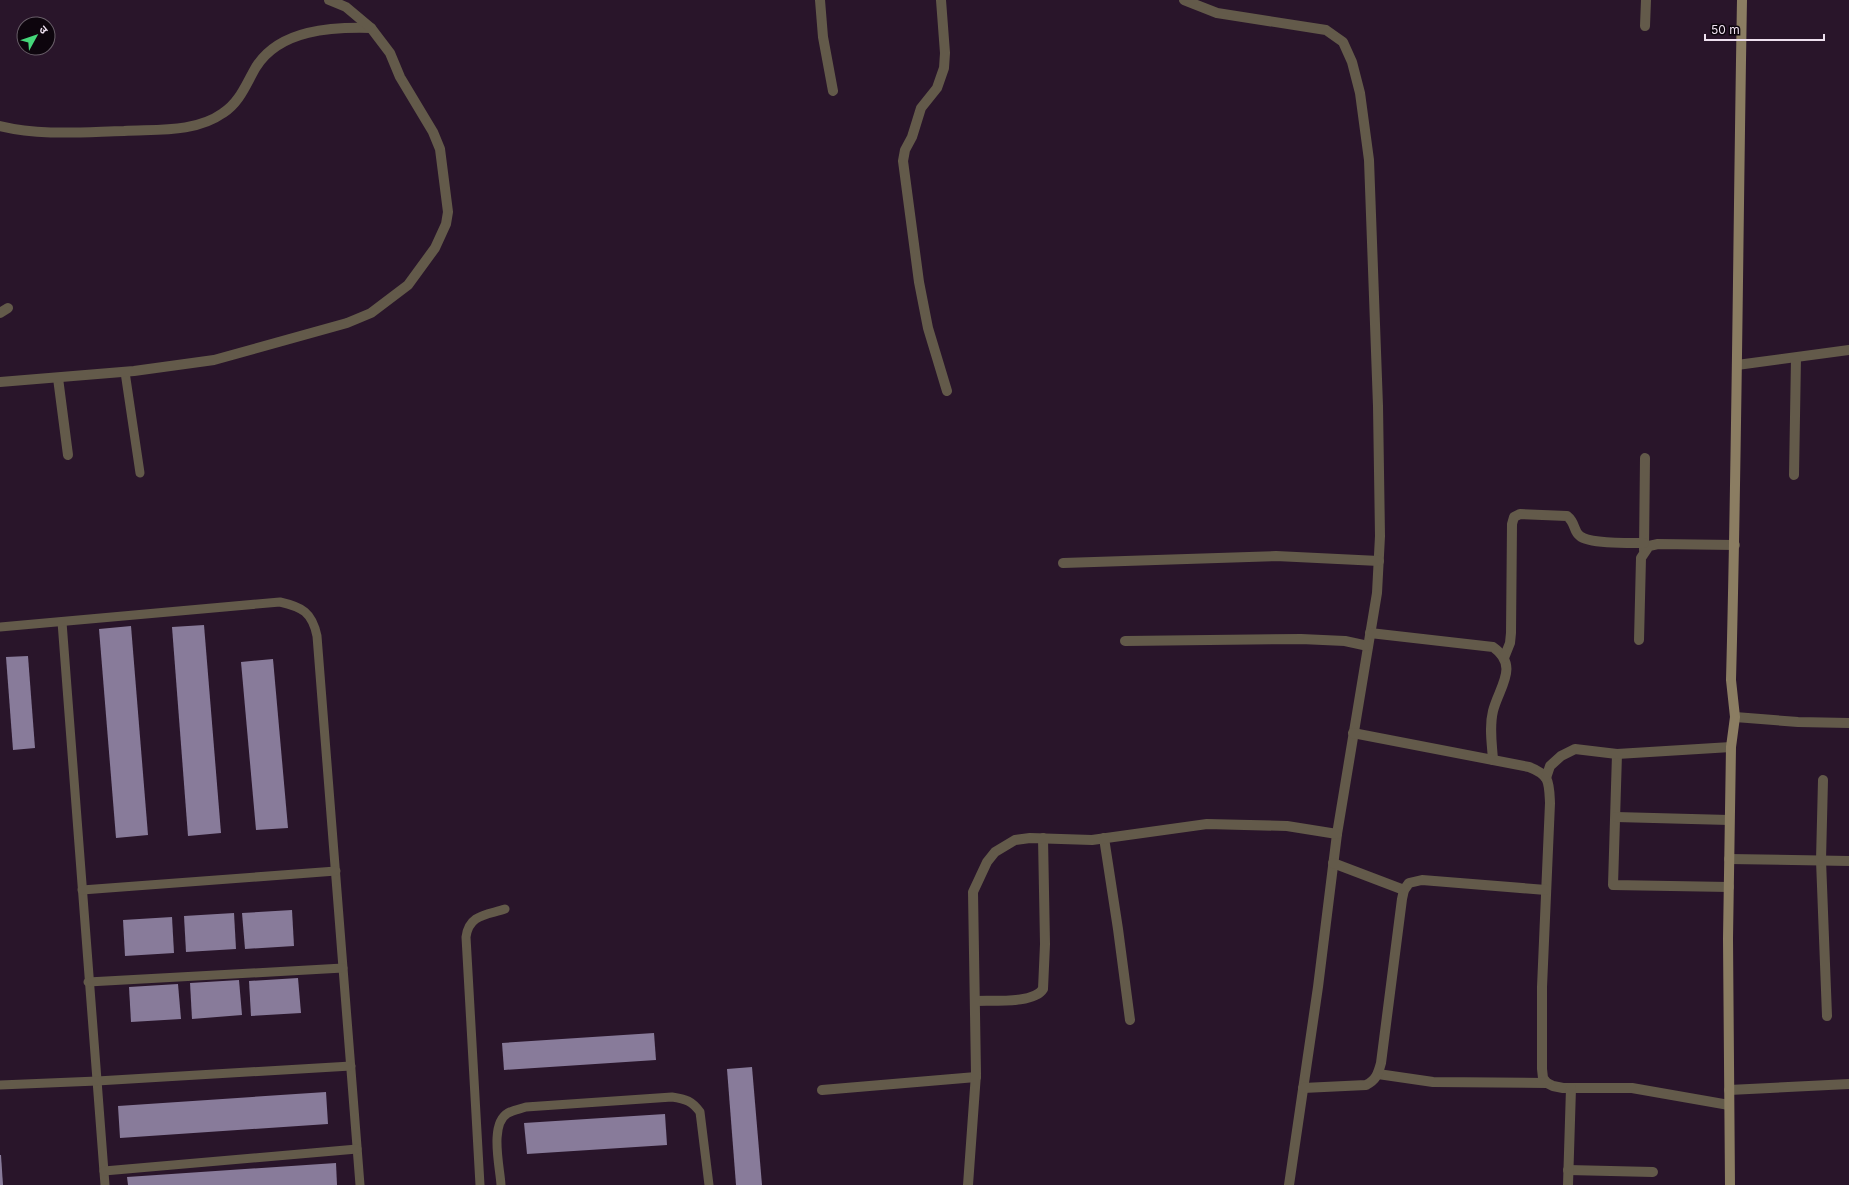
<svg xmlns="http://www.w3.org/2000/svg" width="1849" height="1185" viewBox="0 0 1849 1185" font-family="Inter,'Noto Sans Devanagari',sans-serif">
	<style>
		.building { fill: #887b9a }
		.lines { fill: none; stroke-linecap: round; stroke-linejoin: round }
		.lane { stroke: #635a4a; stroke-width: 9 }
		.street { stroke: #635a4a; stroke-width: 10 }
		.secondary { stroke: #8b7d62; stroke-width: 10 }
	</style>
	<rect width="100%" height="100%" fill="#29152a"/>
	<g class="building">
		<path d="M204 625 221 833 188 836 172 627Z"/>
		<path d="M131 626 148 835 116 838 99 629Z"/>
		<path d="M28 656 35 748 13 750 6 657Z"/>
		<path d="M273 659 288 828 256 830 241 662Z"/>
		<path d="M292 910 294 946 245 949 242 913Z"/>
		<path d="M234 913 236 949 186 952 184 916Z"/>
		<path d="M172 917 174 953 125 956 123 920Z"/>
		<path d="M298 978 301 1013 251 1016 249 981Z"/>
		<path d="M239 980 242 1015 192 1019 190 983Z"/>
		<path d="M178 984 181 1019 131 1022 129 987Z"/>
		<path d="M654 1033 656 1060 504 1070 502 1043Z"/>
		<path d="M752 1067 762 1185H736L727 1069Z"/>
		<path d="M326 1092 328 1124 120 1138 118 1106Z"/>
		<path d="M665 1114 667 1145 527 1154 524 1123Z"/>
		<path d="M0 1155H1L3 1185H0Z"/>
		<path d="M336 1163 337 1185H128L127 1177Z"/>
	</g>
	<g class="lines">
		<g class="lane">
			<path d="M125 372 140 473"/>
			<path d="M62 622 105 1185"/>
			<path d="M0 627 280 602C302 607 312 612 317 636L360 1185"/>
			<path d="M82 890 336 871"/>
			<path d="M88 982 343 968"/>
			<path d="M0 1085 97 1081 351 1066"/>
			<path d="M104 1171 357 1149"/>
			<path d="M480 1185 466 937C469 914 487 915 505 909"/>
			<path d="M501 1185C500 1167 489 1124 508 1113 513 1110 520 1109 526 1107L672 1097C686 1099 692 1101 700 1112L709 1185"/>
		</g>
		<g class="street">
			<path d="M820 0 823 37 833 91"/>
			<path d="M941 0 945 53 944 68 937 88 921 108 912 137 905 150 903 161 919 282 928 328 947 391"/>
			<path d="M1184 0 1217 13 1326 30 1343 42 1352 62 1360 93 1369 160 1378 406 1380 536 1377 593 1337 834 1318 987 1289 1185"/>
			<path d="M1645 26 1646 0"/>
			<path d="M0 126C41 136 82 132 124 131 156 129 195 133 223 113 240 102 246 84 256 67 280 29 332 27 371 28"/>
			<path d="M0 313 8 308"/>
			<path d="M1737 365 1849 350"/>
			<path d="M58 378 68 455"/>
			<path d="M0 382 134 371 214 360 347 323 371 313 408 285 435 248 446 224 448 212 440 149 433 132 400 77 390 53 371 28 346 7 329 0"/>
			<path d="M1794 475 1796 358"/>
			<path d="M1644 550 1645 458"/>
			<path d="M1063 563 1276 556 1379 561"/>
			<path d="M1370 633 1493 647C1520 666 1499 687 1493 711 1489 727 1492 744 1493 760"/>
			<path d="M1639 640 1641 558 1649 546 1658 544 1735 545"/>
			<path d="M1125 641 1301 639 1345 641 1368 646"/>
			<path d="M1504 658 1510 643 1511 633 1512 524 1514 517 1520 514 1567 516C1576 523 1573 531 1580 536 1589 544 1631 543 1644 543"/>
			<path d="M1735 717 1798 722 1849 723"/>
			<path d="M1353 733 1529 767C1550 775 1549 782 1550 803L1542 987V1069L1543 1078 1547 1083 1553 1086 1563 1088H1632L1729 1105"/>
			<path d="M1617 754 1613 885 1729 887"/>
			<path d="M1546 778 1550 766 1561 756 1575 749 1617 754 1731 747"/>
			<path d="M1823 780 1821 860 1827 1016"/>
			<path d="M1616 817 1729 820"/>
			<path d="M1104 838 1118 929 1130 1020"/>
			<path d="M1729 859 1849 861"/>
			<path d="M1333 863 1404 890"/>
			<path d="M975 1001C992 1000 1034 1004 1043 989L1045 944 1043 838"/>
			<path d="M1378 1074 1433 1082 1547 1083"/>
			<path d="M1303 1088 1366 1085C1376 1080 1378 1074 1381 1063L1402 899 1404 890 1409 883 1422 880 1546 890"/>
			<path d="M822 1090 976 1077"/>
			<path d="M1729 1090 1849 1084"/>
			<path d="M1568 1170 1653 1172"/>
			<path d="M968 1185 976 1074 973 892 987 862 995 852 1015 840 1030 838 1092 840 1207 824 1287 826 1337 834"/>
			<path d="M1568 1185 1571 1088"/>
		</g>
		<path class="secondary" d="M1730 1185 1728 939 1731 747 1735 717 1731 680C1737 453 1738 227 1742 0"/>
	</g>
	<g transform="translate(36 36) rotate(50)"><circle r="19" fill="#0d050d" stroke="#675d67"/>
	<path d="M0-3L7 15L0 10L-7 15Z" fill="#45d77a"/>
	<text y="-6" font-size="11" font-weight="bold" text-anchor="middle" fill="#eee0ef">उ</text>
	</g>
	<path d="M1705 34v6h119v-6" fill="none" stroke="#eee0ef" stroke-width="2"/>
	<text x="1711" y="34" font-size="12" fill="#eee0ef" stroke="#0d050d" stroke-width="3" paint-order="stroke">50 m</text>
</svg>
